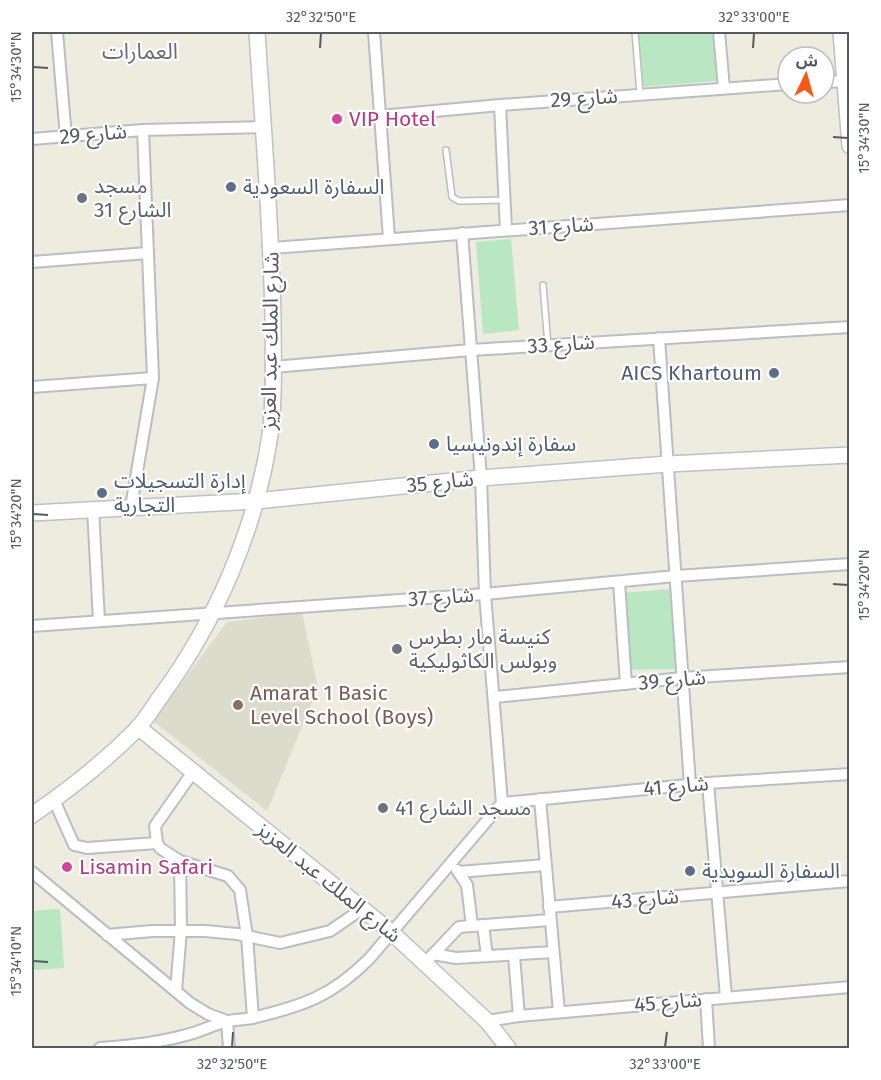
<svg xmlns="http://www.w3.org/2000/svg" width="881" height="1080" viewBox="0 0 881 1080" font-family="'Fira Sans','Noto Sans Arabic',sans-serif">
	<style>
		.education { fill: #dcdccd }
		.green { fill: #b8e7c1 }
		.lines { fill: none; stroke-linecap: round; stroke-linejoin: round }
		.lane-casing { stroke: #bcbdc4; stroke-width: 8 }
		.street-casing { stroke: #bcbdc4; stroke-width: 14 }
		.secondary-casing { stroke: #bfc0c8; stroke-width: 18 }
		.lane { stroke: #fff; stroke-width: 5 }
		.street { stroke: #fff; stroke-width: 10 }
		.secondary { stroke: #fff; stroke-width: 15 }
		.ticks { fill: none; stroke: #585a61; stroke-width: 2 }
		.hotel-dot { fill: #d1479c; stroke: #fff; stroke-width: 2 }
		.service-dot { fill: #5c6f8a; stroke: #fff; stroke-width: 2 }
		.worship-dot { fill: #6b7280; stroke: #fff; stroke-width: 2 }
		.education-dot { fill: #8d6e63; stroke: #fff; stroke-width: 2 }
		.labels { text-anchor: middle; stroke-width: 4.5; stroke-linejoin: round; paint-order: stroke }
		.street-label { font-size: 21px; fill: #585a61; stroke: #fff }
		.hotel-label { font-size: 21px; fill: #b23c85; stroke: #fff; text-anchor: start }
		.worship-label { font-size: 21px; fill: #5b616d; stroke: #fff; text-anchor: start }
		.service-label { font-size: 21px; fill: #4e5e75; stroke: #fff; text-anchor: start }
		.education-label { font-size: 21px; fill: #785e54; stroke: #fff; text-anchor: start }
		.neighbourhood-label { font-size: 22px; fill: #696c73; stroke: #fff }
		.neatline { fill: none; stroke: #585a61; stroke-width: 2 }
		.ticks-label { font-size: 15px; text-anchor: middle; fill: #585a61 }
	</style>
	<rect width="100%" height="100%" fill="#edecde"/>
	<path class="education" d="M302 612 318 688 267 811 153 721 227 622Z"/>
	<g class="green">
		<path d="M637 32H713L717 81 641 87Z"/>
		<path d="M511 239 519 330 483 334 476 242Z"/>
		<path d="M671 589 675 669 626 670 622 593Z"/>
		<path d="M60 909 64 968 33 970 32 911Z"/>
	</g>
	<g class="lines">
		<defs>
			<g id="lane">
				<path d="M635 32 640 94"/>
				<path d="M446 150 452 197 459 201 505 200"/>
				<path d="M543 285 548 345"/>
			</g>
			<g id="street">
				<path d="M57 32 66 137"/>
				<path d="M374 32 389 238"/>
				<path d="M719 32 724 88"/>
				<path d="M824 82 845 81"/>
				<path d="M500 105 506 230"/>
				<path d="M380 116 500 105 788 84"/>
				<path d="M32 139 143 130 263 127"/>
				<path d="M272 248 850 205"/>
				<path d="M32 262 148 253"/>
				<path d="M659 338 690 785"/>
				<path d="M273 367 471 350 850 327"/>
				<path d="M32 387 153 378"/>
				<path d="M131 507 153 378 143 130"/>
				<path d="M93 509 99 621"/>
				<path d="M619 582 626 684"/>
				<path d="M32 626 485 594 676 576 850 564"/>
				<path d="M495 697 682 678 850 667"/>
				<path d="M193 772 155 826 157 843 160 848 180 861 228 876 240 890 247 936 253 1018"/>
				<path d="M708 783 726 997"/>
				<path d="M540 799 559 1012"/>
				<path d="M54 800 74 845 87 848 157 843"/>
				<path d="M502 803 708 783 850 774"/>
				<path d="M457 870 467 885 472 926"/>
				<path d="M32 872 190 1003 208 1014 227 1021 229 1048"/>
				<path d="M459 872 545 865"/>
				<path d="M549 907 850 881"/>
				<path d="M483 925 487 956"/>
				<path d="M107 935 152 931H205L237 934 280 943 330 931 362 909"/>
				<path d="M433 954 456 958 553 952"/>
				<path d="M514 956 519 1016"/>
				<path d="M425 963 459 927 550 920"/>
				<path d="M176 991 181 930 180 861"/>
				<path d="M706 999 709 1048"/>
				<path d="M487 1021 519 1016 850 987"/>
				<path d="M100 1048C129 1046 158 1043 186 1035 200 1032 212 1025 225 1022 234 1019 244 1020 252 1018 303 1006 332 996 369 959L502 803 485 594 481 478 462 233"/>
			</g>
			<g id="secondary">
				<path d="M841 32 850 146"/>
				<path d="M32 513 256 501 481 478 668 464 850 455"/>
				<path d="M138 727 391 932 487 1021 508 1048"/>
				<path d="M32 815C69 790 105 761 137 729 146 719 153 707 161 696 217 620 256 528 270 435 275 396 273 356 273 317 271 221 263 127 257 32"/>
			</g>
		</defs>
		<use href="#lane" class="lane-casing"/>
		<use href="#street" class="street-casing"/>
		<use href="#secondary" class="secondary-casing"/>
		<use href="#lane" class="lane"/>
		<use href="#street" class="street"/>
		<use href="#secondary" class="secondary"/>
	</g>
	<path class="ticks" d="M320 48 321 33M753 48 754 33M33 67 48 68M833 137 848 138M33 514 48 515M833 584 848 585M33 961 48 962M232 1047 233 1032M665 1047 667 1032"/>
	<g class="hotel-dot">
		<circle cx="337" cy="119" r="6"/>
		<circle cx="67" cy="867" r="6"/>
	</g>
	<g class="service-dot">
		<circle cx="231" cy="187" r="6"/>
		<circle cx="774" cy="373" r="6"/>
		<circle cx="434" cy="444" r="6"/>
		<circle cx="102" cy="493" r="6"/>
		<circle cx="690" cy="871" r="6"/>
	</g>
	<g class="worship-dot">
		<circle cx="82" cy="198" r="6"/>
		<circle cx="397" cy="649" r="6"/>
		<circle cx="383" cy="808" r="6"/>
	</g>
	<circle class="education-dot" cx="238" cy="705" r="6"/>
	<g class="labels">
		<g class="street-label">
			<text transform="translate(584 98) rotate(-4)" y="7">شارع 29</text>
			<text transform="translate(93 134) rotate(-5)" y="7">شارع 29</text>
			<text transform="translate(561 226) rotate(-4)" y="7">شارع 31</text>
			<text transform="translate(270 341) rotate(-89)" y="7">شارع الملك عبد العزيز</text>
			<text transform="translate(561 344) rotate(-4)" y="7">شارع 33</text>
			<text transform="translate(440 482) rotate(-6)" y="7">شارع 35</text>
			<text transform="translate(441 597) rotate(-4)" y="7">شارع 37</text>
			<text transform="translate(672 680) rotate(-5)" y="7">شارع 39</text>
			<text transform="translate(676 786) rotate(-5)" y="7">شارع 41</text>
			<text transform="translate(329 882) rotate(39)" y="7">شارع الملك عبد العزيز</text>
			<text transform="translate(645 899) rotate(-5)" y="7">شارع 43</text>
			<text transform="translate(668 1002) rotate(-5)" y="7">شارع 45</text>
		</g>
		<g class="hotel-label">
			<text x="349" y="126">VIP Hotel</text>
			<text x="79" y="874">Lisamin Safari</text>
		</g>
		<g class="worship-label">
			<text x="94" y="193">مسجد<tspan x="94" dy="24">الشارع 31</tspan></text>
			<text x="409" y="644">كنيسة مار بطرس<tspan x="409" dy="24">وبولس الكاثوليكية</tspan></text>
			<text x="395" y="815">مسجد الشارع 41</text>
		</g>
		<g class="service-label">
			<text x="243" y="194">السفارة السعودية</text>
			<text x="762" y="380" text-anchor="end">AICS Khartoum</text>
			<text x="446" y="451">سفارة إندونيسيا</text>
			<text x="114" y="488">إدارة التسجيلات<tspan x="114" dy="24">التجارية</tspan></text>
			<text x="702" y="878">السفارة السويدية</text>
		</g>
		<g class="education-label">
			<text x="250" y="700">Amarat 1 Basic<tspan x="250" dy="24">Level School (Boys)</tspan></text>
		</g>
		<g class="neighbourhood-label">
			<text x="140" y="59">العمارات</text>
		</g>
	</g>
	<rect width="881" height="1080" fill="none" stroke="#ffffff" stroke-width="66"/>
	<g transform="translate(806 75) rotate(5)"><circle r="28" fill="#ffffff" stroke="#bcbdc0" stroke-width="1.5"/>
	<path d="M0-4.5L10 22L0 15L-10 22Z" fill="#f6581a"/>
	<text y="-9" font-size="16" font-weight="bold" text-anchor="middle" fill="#585a61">ش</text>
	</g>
	<rect x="33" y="33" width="815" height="1014" class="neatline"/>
	<g class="ticks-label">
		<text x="321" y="22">32°32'50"E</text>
		<text x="754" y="22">32°33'00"E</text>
		<text transform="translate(16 67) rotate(-90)" y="5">15°34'30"N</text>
		<text transform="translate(864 138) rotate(-90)" y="5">15°34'30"N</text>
		<text transform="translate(16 514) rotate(-90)" y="5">15°34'20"N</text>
		<text transform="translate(864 585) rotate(-90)" y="5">15°34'20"N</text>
		<text transform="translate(16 961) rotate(-90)" y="5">15°34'10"N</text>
		<text x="232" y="1069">32°32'50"E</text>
		<text x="665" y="1069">32°33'00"E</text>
	</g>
</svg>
